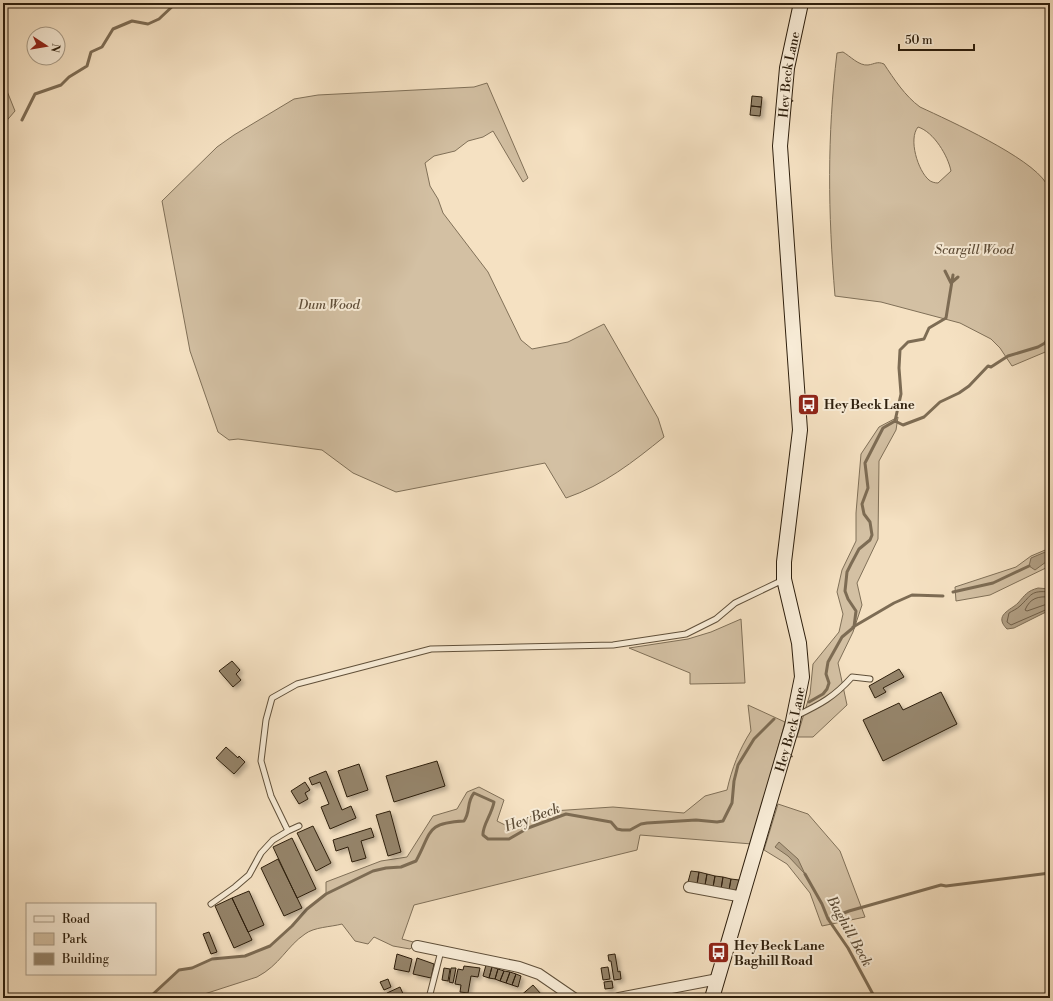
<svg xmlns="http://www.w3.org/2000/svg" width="1053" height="1001" viewBox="0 0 1053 1001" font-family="'Libre Bodoni',serif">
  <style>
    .green { fill: #d3c0a3; stroke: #807058; fill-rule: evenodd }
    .water { fill: #b19f84; stroke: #7d6c54 }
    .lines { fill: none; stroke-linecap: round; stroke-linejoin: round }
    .shore { stroke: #705f48; stroke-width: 1 }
    .stream { stroke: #7d6c54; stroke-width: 3 }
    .building { fill: #95846b; stroke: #2e1f0d; filter: url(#shadow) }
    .lane-casing { stroke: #60503a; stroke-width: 7 }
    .street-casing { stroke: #60503a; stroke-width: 12 }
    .secondary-casing { stroke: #2e1f0d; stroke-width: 16 }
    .lane { stroke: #f8ecd7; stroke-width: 5 }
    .street { stroke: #f8ecd7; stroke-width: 10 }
    .secondary { stroke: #f8ecd7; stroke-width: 14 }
    .labels { text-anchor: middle; stroke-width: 4; stroke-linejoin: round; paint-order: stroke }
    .street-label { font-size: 13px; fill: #2e1f0d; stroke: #f8ecd7 }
    .park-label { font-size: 13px; font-style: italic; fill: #604f3a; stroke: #f8ecd7 }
    .poi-label { font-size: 13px; font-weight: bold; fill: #2e1f0d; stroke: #f8ecd7; text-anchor: start }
    .water-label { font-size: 14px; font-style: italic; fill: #5c4c37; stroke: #f8ecd7 }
  </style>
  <defs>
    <filter id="shadow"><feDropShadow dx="3" dy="3" stdDeviation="2" flood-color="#0004"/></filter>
  </defs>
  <rect width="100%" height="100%" fill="#f5e1c2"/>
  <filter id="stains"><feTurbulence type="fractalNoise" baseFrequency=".005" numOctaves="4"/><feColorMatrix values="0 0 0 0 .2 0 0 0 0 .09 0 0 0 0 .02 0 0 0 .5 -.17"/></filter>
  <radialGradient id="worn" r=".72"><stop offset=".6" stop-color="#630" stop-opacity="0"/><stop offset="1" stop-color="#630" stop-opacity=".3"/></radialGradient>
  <path class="green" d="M843,52C850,56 859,66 868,65C875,64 877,61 884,64C894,79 905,96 920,107C950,121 1030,157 1046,183L1050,184V350L1012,366L1000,348L991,339L960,323L881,302L835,296C828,213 827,136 837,53ZM918,127C934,132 948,156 951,171L938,183C935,183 931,182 929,180C918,171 908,139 918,127Z
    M3,81L15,111L3,125Z
    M487,83L528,178L523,182L493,131L483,137L468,141L455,151L434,156L425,163L430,186L438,199L443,213L488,272L521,340L532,349L568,342L604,324L658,418L664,437C633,462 604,485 566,498L545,463L396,492L353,473L322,450L238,439L229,440L218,432L190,351L162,201L217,147L234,135L294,99L318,95L474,87Z
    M898,417L896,430L879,461L878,539L857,583L862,605L853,632L838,663L847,705L813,737H797L810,694L813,664L839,632L843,614L837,592L842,570L856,541V513L861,454L879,427Z
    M1050,548V566L990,595L956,601L955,587L1016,567L1031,556Z
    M741,619L745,683L690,684V673L629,648L688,639L711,632Z
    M748,705L785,722L752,844L640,835L637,850L414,905L402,939L417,943L410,949L393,946L374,937L368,944L355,941L342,924C331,927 314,927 305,934C287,946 280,965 257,977L192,998H145L152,995L179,970L192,968L212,959L245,956L270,946L292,926L307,909L326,894V882L381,861L407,857L433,816L457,809L467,792L479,787L504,800L497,821L513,829L537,812L613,807L684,813L705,796L727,790C732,768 739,750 751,731Z
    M778,804L808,814L840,851L865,917L822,926L810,893L787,864L764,850Z"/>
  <path class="water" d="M1050,550V559L1035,570L1029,566L1031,558Z
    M1038,588L1050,589V610L1014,628L1007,629C993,615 1011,610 1018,603C1025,595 1027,591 1038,588Z
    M779,842L798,859L805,874L788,856L775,847Z"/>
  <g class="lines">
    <path class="shore" d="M1050,592C1030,590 1032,595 1020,606C1017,609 1012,611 1009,613L1007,622L1011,625L1050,608
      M1050,597C1038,596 1030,598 1025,610L1027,611L1050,603"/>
    <path class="stream" d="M22,120L35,94L61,85L69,77L87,66L91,52L102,47L113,29L132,21L148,24L159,19L176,3
      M945,271L951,283L958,277
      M895,421L903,425L924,417L940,402L959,393L969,386L988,366L991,367L1008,356L1038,347L1045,343L1050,334
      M953,592L993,583L1029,566
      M853,627L894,603L912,595L943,596
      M809,702L823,694L827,689L829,683L826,674L828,662L842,637L854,627L856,611L848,599L845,591L847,572L851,564L859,549L870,540L872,535L870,522L864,514L862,504L868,488L865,463L883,428L895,421L901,394L899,368L900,350L908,342L924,339L929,328L946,318L953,275
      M805,874L822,904L828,919L848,948L875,998
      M828,919L849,911L941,885L946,886L1050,873
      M145,998L152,995L179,970L192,968L212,959L245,956L270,946L292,926L307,909L326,894L373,871L386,868L401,867L416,861C432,832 425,823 464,821C471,811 466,803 474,793L494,802C492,814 482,826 483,835L488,839H509L528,828L566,814L611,822L617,829L622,830H630L641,824L647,823L696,820L717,822L723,821L732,803L734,781L738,765L754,739L774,719"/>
  </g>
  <path class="building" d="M752,96L762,97L761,107L751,106Z
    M751,106L761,107L760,116L750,115Z
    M232,661L240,670L236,674L241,680L233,687L219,671Z
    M899,669L904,677L883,688L886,692L875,698L869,686Z
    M941,692L957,724L883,761L863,720L899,703L903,710Z
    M226,747L238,758L239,756L245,762L234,774L216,758Z
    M437,761L445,786L394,802L386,776Z
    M359,764L368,790L347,797L338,771Z
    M326,771L342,810L351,806L356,818L330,829L321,807L329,804L320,782L312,785L309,778Z
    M305,782L310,790L305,793L308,799L299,804L291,791Z
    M390,811L401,852L388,856L376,815Z
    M313,826L331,863L316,871L297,833Z
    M371,828L374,837L361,841L366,858L352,862L348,847L336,851L333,840Z
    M292,838L316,889L297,898L273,847Z
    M278,859L302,908L284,916L261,868Z
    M691,871L699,872L697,884L688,882Z
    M699,872L707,874L705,885L697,884Z
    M707,874L715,876L713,887L705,885Z
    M715,876L723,877L721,889L713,887Z
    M723,877L731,879L729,890L721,889Z
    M731,879L739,880L737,892L729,890Z
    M249,891L264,925L248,932L232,898Z
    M232,898L252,940L234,948L215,906Z
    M209,932L217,952L211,954L203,934Z
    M397,954L412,959L409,972L394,969Z
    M615,954L618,972L620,971L621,979L614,980L611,961H609L608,955Z
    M417,958L434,964L431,978L413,974Z
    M486,965L492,967L489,978L483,976Z
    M464,966L480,968L478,977L471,976L468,993L460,992L461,985L455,984L458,969L463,970Z
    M492,967L498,969L495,979L489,978Z
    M608,967L610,979L603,980L601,968Z
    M444,968L450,969L448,981L442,980Z
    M451,968H456L453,983L449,982Z
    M498,969L504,971L500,981L495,979Z
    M504,971L510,972L506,983L500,981Z
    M510,972L516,974L512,985L506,983Z
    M516,974L521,976L518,987L512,985Z
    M388,979L391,987L384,990L380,982Z
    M612,981L613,988L605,989L604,982Z
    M533,985L541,994L538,997L540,998H520L519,997Z
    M400,987L405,998H399L397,994L389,997L387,993Z"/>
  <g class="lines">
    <defs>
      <path id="lane" d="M796,716C821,704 834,697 852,677L870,679
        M299,826L288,831L271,796L261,761L266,720L272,698L297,684L431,649L613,645L686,634L716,619L735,603L783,580
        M211,904L235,887L249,875L261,853L273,840L288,831
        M429,998L441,951"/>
      <path id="street" d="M689,887L743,897
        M417,946L519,967L539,974L574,998
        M619,998L718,979"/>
      <g id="secondary">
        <path id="s1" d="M712,998L792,726L802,677L799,643L784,579V562L800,430L780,146L787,68L801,3"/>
      </g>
    </defs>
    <use href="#lane" class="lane-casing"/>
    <use href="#street" class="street-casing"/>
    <use href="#secondary" class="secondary-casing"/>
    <use href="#lane" class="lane"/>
    <use href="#street" class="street"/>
    <use href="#secondary" class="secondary"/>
  </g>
  <defs>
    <symbol id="bus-square" viewBox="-11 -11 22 22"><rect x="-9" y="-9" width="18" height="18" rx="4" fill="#8f2418" stroke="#f8ecd7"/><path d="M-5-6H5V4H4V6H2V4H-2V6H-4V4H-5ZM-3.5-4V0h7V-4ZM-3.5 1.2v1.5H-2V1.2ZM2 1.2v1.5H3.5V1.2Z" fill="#fff"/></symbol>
  </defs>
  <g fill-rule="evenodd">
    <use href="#bus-square" x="796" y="392" width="25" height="25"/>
    <use href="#bus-square" x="706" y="940" width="25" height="25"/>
  </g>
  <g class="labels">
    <g class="street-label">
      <text dy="5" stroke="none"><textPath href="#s1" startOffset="940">Hey Beck Lane</textPath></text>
      <text dy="5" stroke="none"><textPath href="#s1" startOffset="280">Hey Beck Lane</textPath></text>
    </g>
    <g class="park-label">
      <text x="974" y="254">Scargill Wood</text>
      <text x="329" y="309">Dum Wood</text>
    </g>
    <g class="poi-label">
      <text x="824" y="409">Hey Beck Lane</text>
      <text x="734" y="950">Hey Beck Lane<tspan x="734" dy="15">Baghill Road</tspan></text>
    </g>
    <g class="water-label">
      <text transform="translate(532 817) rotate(-20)" y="5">Hey Beck</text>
      <text transform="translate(850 931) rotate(61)" y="5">Baghill Beck</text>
    </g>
  </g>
  <rect width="1053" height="1001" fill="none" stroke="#f5e1c2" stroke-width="16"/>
  <rect x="4" y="4" width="1045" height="993" fill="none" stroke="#2e1f0d" stroke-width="2"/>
  <rect x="8" y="8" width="1037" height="985" fill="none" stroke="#2e1f0d"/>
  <rect x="26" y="903" width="130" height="72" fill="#f8ecd7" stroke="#a79a86"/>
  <rect x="34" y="916" width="20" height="6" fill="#f8ecd7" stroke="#a79a86"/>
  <text x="62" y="923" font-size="12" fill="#2e1f0d">Road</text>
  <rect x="34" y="933" width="20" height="12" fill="#d3c0a3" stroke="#a79a86"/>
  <text x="62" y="943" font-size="12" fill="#2e1f0d">Park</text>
  <rect x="34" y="953" width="20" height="12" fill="#95846b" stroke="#a79a86"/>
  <text x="62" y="963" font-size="12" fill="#2e1f0d">Building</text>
  <g transform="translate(46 46) rotate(102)"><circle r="19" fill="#f8ecd7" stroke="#a79a86"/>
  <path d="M0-3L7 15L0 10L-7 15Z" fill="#8f2418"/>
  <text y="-6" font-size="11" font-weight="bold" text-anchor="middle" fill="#2e1f0d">N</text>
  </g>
  <path d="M899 44v6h75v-6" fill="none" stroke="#2e1f0d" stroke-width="2"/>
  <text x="905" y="44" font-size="12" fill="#2e1f0d" stroke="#f8ecd7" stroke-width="3" paint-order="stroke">50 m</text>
  <rect width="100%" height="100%" filter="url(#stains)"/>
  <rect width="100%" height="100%" fill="url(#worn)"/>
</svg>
